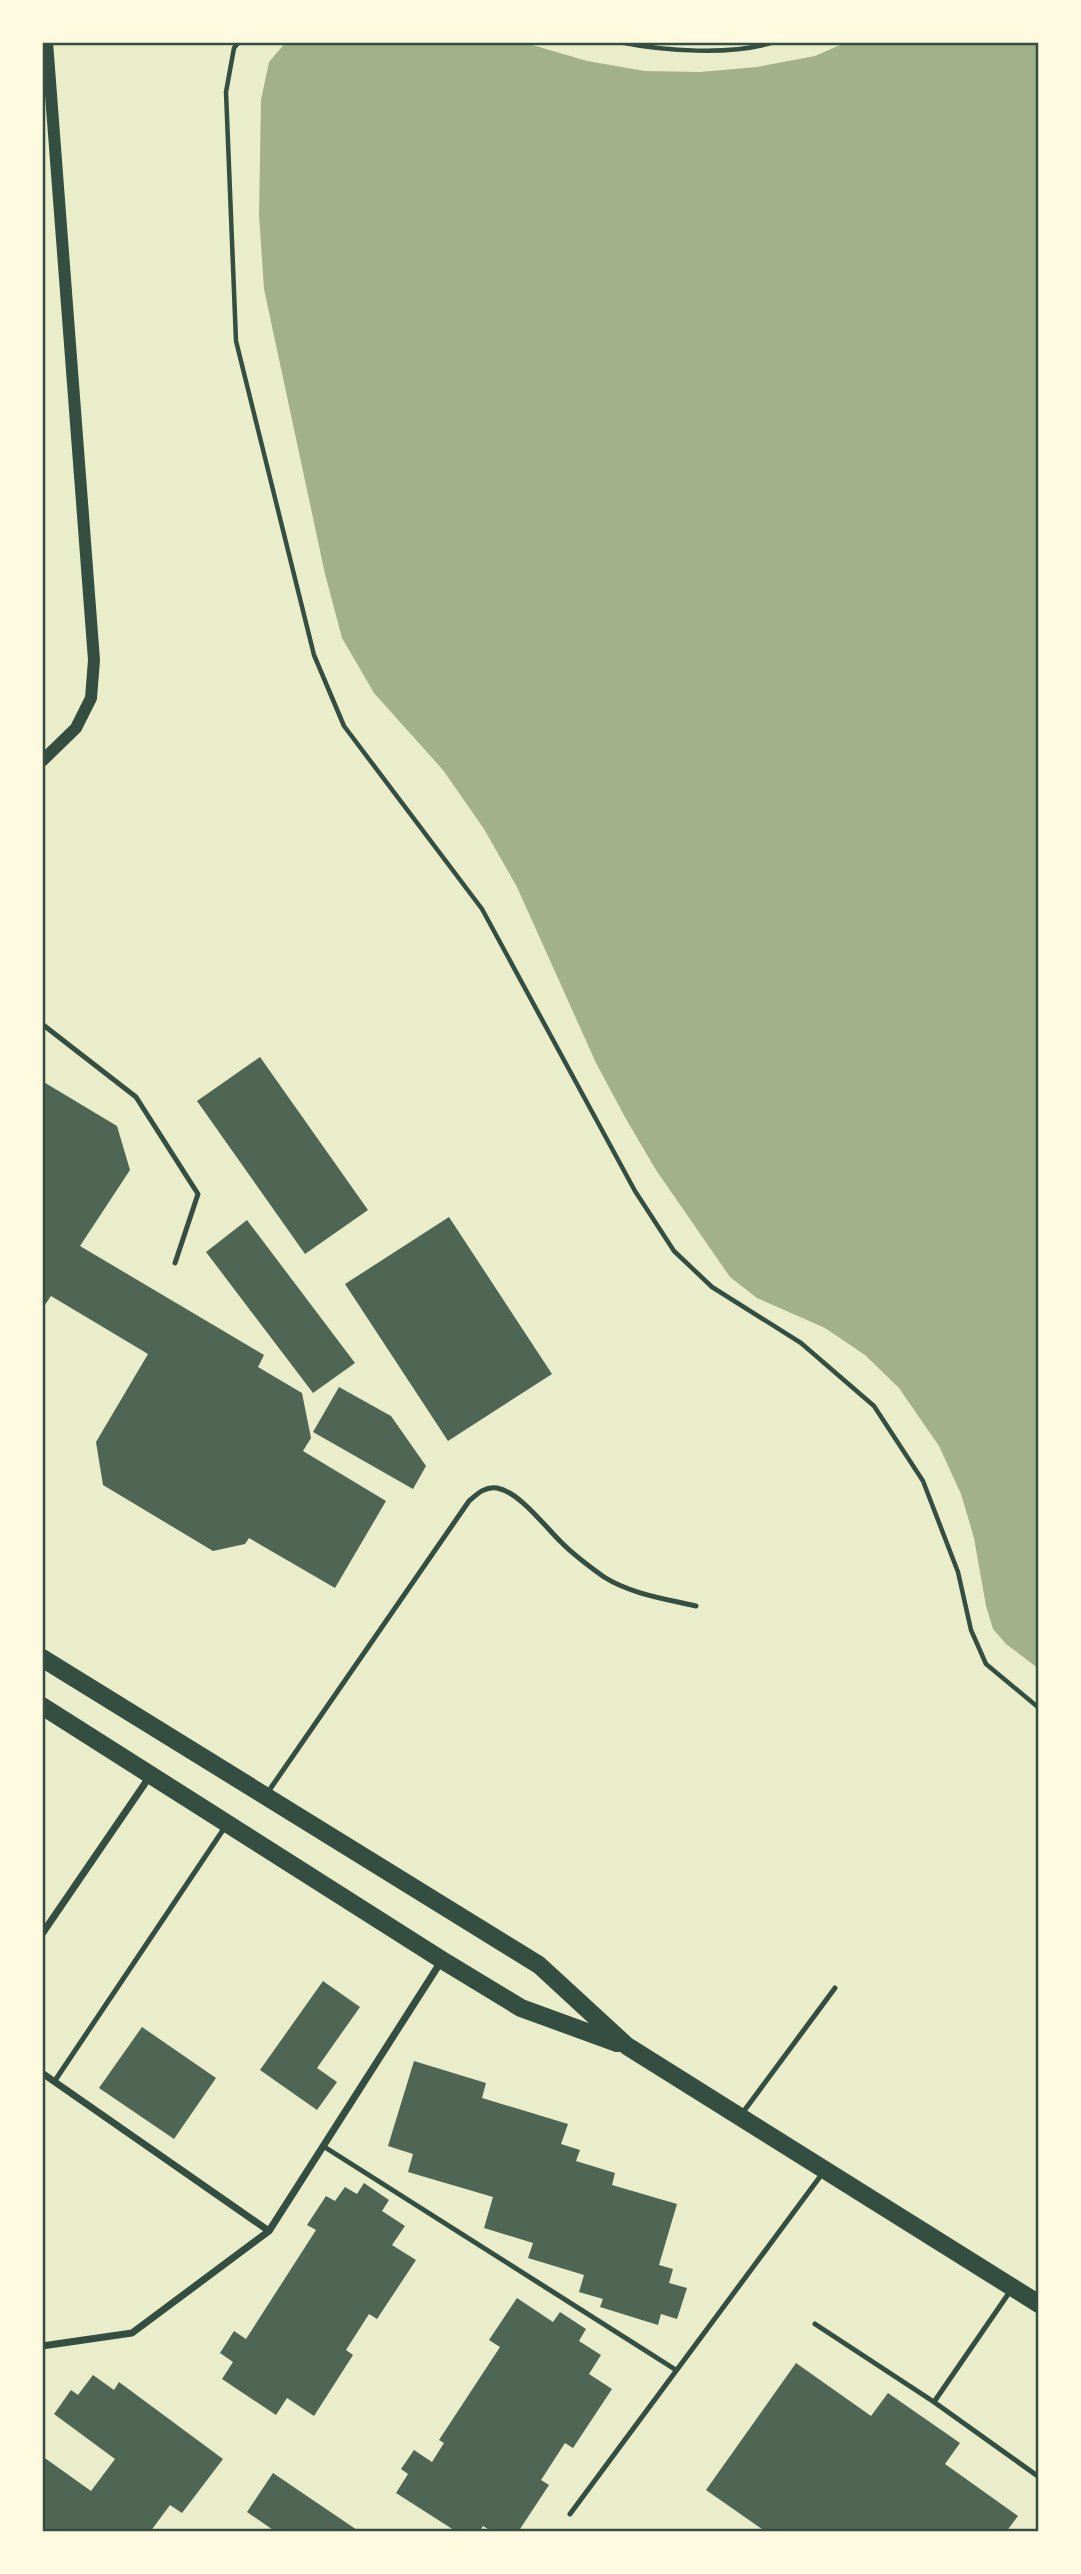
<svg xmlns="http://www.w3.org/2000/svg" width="1081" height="2574" viewBox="0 0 1081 2574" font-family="Helvetica,sans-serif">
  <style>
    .water { fill: #a3b18a }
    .building { fill: #4f6655 }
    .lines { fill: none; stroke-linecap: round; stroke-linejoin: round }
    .path { stroke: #344e41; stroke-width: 4.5 }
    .service { stroke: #344e41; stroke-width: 5 }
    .minor { stroke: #344e41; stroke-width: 7 }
    .tertiary { stroke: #344e41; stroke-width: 12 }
    .primary { stroke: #344e41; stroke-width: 18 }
    .neatline { fill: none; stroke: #344e41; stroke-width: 2.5 }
  </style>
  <rect width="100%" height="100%" fill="#e9edc9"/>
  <path class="water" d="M286,42H522L587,61L645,71L700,72L757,67L815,56L847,42H1039V1669L1006,1644L993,1629L986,1606L974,1538L961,1494L939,1446L899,1388L865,1355L825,1328L757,1298L730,1277L656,1170L626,1119L596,1063L517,887L484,829L443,770L374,693L342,638L325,574L264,289L259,215L261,100L269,62Z"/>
  <path class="building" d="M260,1057L368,1210L305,1254L197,1101Z
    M42,1081L117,1126L130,1170L80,1246L264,1355L258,1367L302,1393L311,1438L303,1451L386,1501L335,1588L249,1538L245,1544L213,1551L103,1485L96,1442L148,1354L51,1296L42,1309Z
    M449,1217L552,1374L448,1441L345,1284Z
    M247,1220L355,1363L313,1393L206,1252Z
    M339,1387L391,1416L426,1466L413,1489L313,1432Z
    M323,1981L360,2007L317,2068L337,2082L317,2110L260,2070Z
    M142,2027L216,2078L174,2139L99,2088Z
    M414,2061L486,2083L482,2098L568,2124L561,2144L580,2150L576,2161L615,2173L612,2185L677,2204L659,2265L673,2269L669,2283L687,2288L677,2319L661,2314L658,2325L600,2307L603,2299L579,2292L584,2275L528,2258L533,2243L484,2228L493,2197L408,2172L413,2154L388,2146Z
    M364,2183L389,2200L382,2211L405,2226L392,2245L416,2260L377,2319L369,2314L346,2350L353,2355L314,2416L287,2398L276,2415L222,2379L233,2362L220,2353L234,2331L246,2339L316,2230L307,2225L326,2196L335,2201L345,2187L357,2194Z
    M517,2298L553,2322L560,2312L586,2329L579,2341L601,2355L589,2374L612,2389L573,2448L565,2443L541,2480L549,2485L518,2532H493L483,2526L479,2532H457L396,2493L408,2474L401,2469L414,2450L432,2462L444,2443L439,2440L500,2347L489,2340Z
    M796,2363L871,2416L888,2393L960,2443L945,2464L1018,2516L1006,2532H766L706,2490Z
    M93,2375L114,2390L119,2382L223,2459L182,2513L170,2505L150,2532H42V2456L91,2491L115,2459L54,2414L71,2390L78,2395Z
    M273,2473L360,2532H276L247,2512Z"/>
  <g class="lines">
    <path class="path" d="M239,42L234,48L226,92L236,341L314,655L344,726L482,909L635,1191L674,1251L712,1287L801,1343L874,1406L923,1481L958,1572L971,1630L986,1664L1039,1708
      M619,42C664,51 731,56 774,42"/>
    <path class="service" d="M42,1024L136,1097L198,1194L175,1263
      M268,1792L469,1501C477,1494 485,1486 497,1488C521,1493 545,1527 562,1543C574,1555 590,1567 604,1577C631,1594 666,1599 696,1606
      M54,2082L225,1827
      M741,2115L835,1988
      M323,2146L676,2370
      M1011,2290L934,2402L1039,2477
      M815,2324L934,2402
      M570,2514L822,2174"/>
    <path class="minor" d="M42,1934L150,1776
      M42,2073L269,2231
      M42,2346L132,2333L269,2231L442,1960"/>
    <path class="tertiary" d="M42,761L76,728L91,698L94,660L47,42"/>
    <path class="primary" d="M42,1658L539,1965L627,2046L1039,2304
      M42,1706L442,1960L521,2008L617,2043"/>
  </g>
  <rect width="1081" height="2574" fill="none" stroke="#fefae0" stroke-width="88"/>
  <rect x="44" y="44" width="993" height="2486" class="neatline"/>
</svg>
